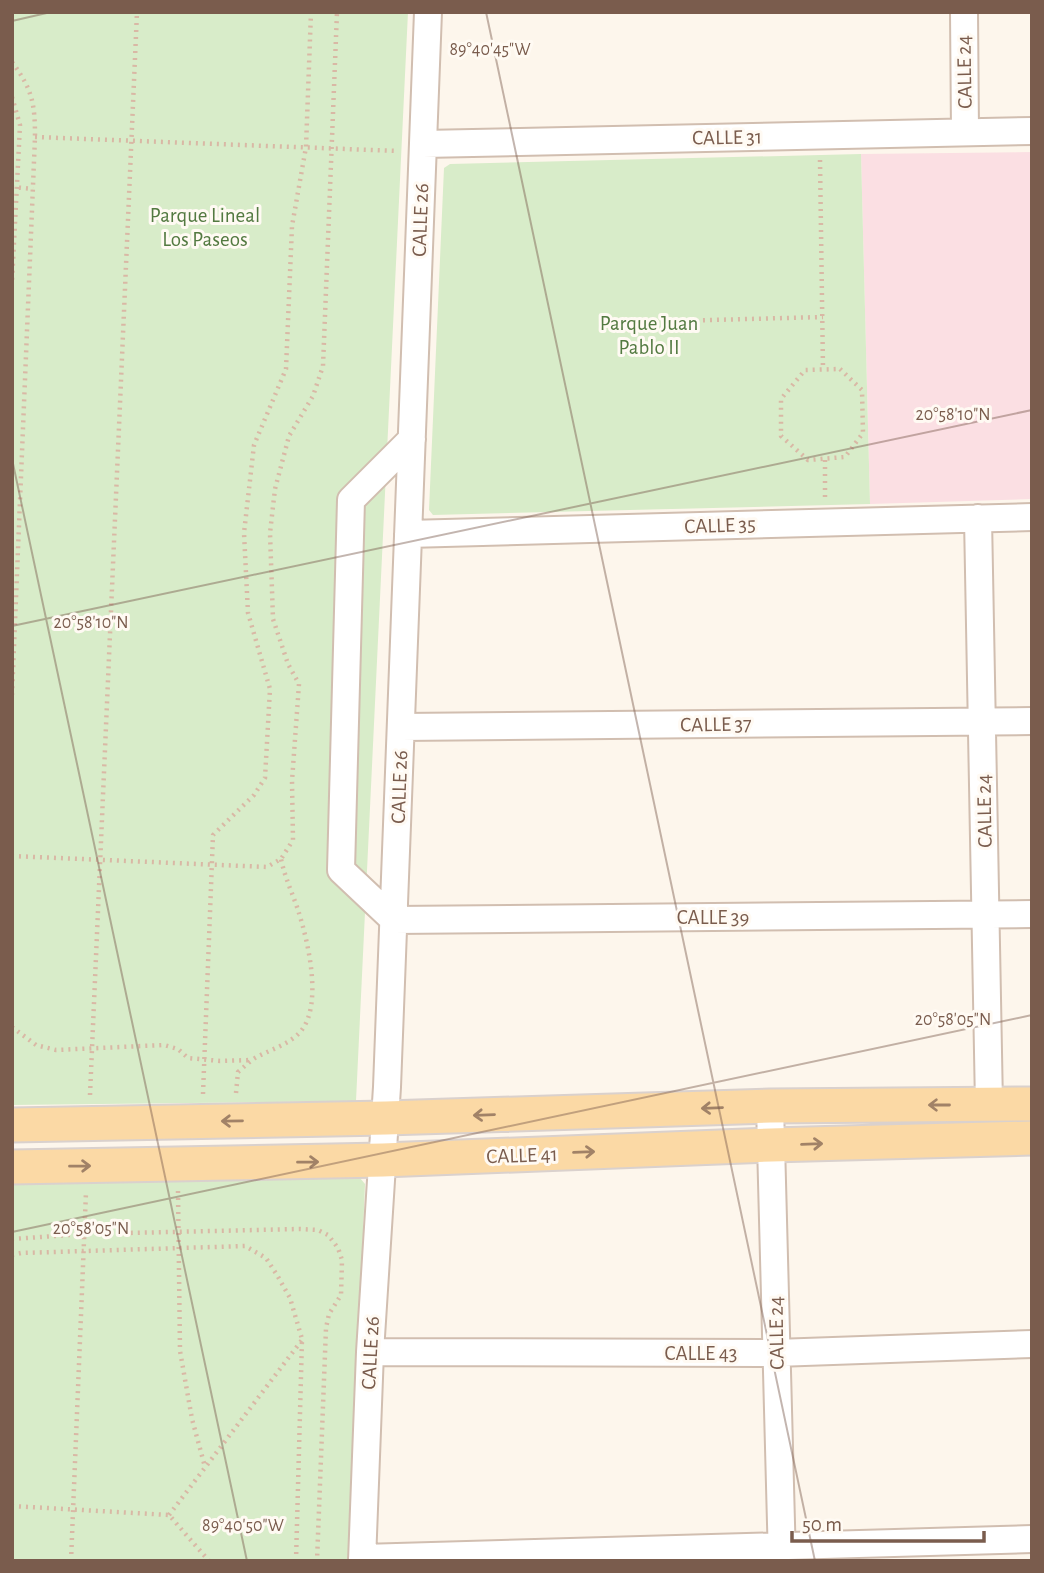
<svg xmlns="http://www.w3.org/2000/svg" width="1044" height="1573" viewBox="0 0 1044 1573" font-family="'Alegreya Sans',sans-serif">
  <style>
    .medical { fill: #fbdfe3 }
    .green { fill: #d8ecc9 }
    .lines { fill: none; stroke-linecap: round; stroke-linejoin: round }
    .minor-casing { stroke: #d1beb0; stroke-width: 30 }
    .major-casing { stroke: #dad1cd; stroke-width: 37 }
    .path { stroke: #d9b8a5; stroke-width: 4.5; stroke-dasharray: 2 5; stroke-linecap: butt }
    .minor { stroke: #fff; stroke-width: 26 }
    .major { stroke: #fbd9a5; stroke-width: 33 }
    .oneway { stroke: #a18267 }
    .ticks { fill: none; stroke: #7a5c4d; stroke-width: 2; stroke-opacity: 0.45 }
    .labels { text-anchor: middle; stroke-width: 6; stroke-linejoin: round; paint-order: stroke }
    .street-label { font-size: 21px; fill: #7a5c4d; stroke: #fffaf3 }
    .park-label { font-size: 21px; fill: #537a41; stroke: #fffaf3 }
    .ticks-label { font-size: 18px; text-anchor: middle; fill: #7a5c4d; stroke: #fffaf3; stroke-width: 6; stroke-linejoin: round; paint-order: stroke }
  </style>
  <rect width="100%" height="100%" fill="#fdf6ec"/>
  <path class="medical" d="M1032,152V499L870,504L861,154Z"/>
  <path class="green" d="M12,12H408L356,1101L12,1105Z
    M861,154L870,504L433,515L429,510L444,168L450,164Z
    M355,1172L365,1184L350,1561H12V1183Z"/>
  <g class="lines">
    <defs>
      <path id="minor" d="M964,12L965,132
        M423,144L1032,131
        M412,439L351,500L341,870L394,920L1032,914
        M978,518L989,1105
        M408,534L1032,517
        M401,727L1032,721
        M770,1106L782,1561
        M370,1352L776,1353L1032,1344
        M362,1558L1032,1539
        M362,1561L370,1352L387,1087L428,12"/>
      <path id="major" d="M12,1125L386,1118L770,1106L1032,1104
        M12,1167L383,1160L771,1145L1032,1138"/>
    </defs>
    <use href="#minor" class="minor-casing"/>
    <use href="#major" class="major-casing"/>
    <path class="path" d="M12,62C32,89 35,103 35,137L12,695
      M12,97L20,125L12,282
      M35,137L398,151
      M820,160L823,369
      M12,187L33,189
      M675,321L823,317
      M840,369L862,390L863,433L845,457L808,460L781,436V399L805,370Z
      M825,460V500
      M12,856L267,867L281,859L293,840L292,781L299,684L288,664L273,619L270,533L275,489L289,436L313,396L323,366L337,12
      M12,1027L36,1045L56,1050L164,1045L178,1049L188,1058L220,1061L252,1060
      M236,1093L238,1072C244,1067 249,1062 255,1058C271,1049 289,1045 301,1031C323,1004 308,941 298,910C292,892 285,878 281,859
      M203,1094L213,835L254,795L265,778L270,689L248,613L244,533L254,445L286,369L292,226L306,147L311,12
      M90,1095L137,12
      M178,1191L180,1351L192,1419L205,1467
      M12,1239L84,1234L299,1229L318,1230L328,1235L338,1248L342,1260L341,1295L329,1314L326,1328L317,1561
      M12,1255L21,1253L245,1246L266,1258L277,1275L290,1298L302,1339L296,1561
      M12,1506L169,1515L209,1561
      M169,1515L302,1340
      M71,1561L86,1192"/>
    <use href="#minor" class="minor"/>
    <use href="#major" class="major"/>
  </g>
  <defs><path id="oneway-shaft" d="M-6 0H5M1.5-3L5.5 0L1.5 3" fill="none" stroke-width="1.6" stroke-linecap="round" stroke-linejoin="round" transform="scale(1.75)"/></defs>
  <g class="oneway">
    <use href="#oneway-shaft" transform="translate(939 1105) rotate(180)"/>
    <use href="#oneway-shaft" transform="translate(712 1108) rotate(178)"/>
    <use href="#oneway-shaft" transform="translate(484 1115) rotate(178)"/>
    <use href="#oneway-shaft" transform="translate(232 1121) rotate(179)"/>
    <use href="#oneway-shaft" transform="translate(812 1144) rotate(-2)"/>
    <use href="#oneway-shaft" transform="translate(584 1152) rotate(-2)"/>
    <use href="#oneway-shaft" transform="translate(308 1162) rotate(-1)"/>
    <use href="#oneway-shaft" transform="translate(80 1166) rotate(-1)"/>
  </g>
  <path class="ticks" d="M486,12L815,1561M12,21L51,12M12,459L247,1561M12,626L1032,410M12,1232L1032,1015"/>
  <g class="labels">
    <g class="street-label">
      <text transform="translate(964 72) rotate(-91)" y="7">CALLE 24</text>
      <text transform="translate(727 137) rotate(-1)" y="7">CALLE 31</text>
      <text transform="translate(420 220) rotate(-88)" y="7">CALLE 26</text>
      <text transform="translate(720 525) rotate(-2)" y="7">CALLE 35</text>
      <text transform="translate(716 724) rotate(-1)" y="7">CALLE 37</text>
      <text transform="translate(399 787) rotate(-88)" y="7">CALLE 26</text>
      <text transform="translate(984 811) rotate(-91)" y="7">CALLE 24</text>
      <text x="713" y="924">CALLE 39</text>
      <text transform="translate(522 1155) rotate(-2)" y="7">CALLE 41</text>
      <text transform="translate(776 1333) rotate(-91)" y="7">CALLE 24</text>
      <text transform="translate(370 1353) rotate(-87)" y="7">CALLE 26</text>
      <text x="701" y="1360">CALLE 43</text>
    </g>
    <g class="park-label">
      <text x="205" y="222">Parque Lineal<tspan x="205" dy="24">Los Paseos</tspan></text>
      <text x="649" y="330">Parque Juan<tspan x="649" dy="24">Pablo II</tspan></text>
    </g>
  </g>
  <g class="ticks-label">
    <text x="490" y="55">89°40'45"W</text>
    <text x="953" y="420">20°58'10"N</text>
    <text x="91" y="628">20°58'10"N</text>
    <text x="953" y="1025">20°58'05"N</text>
    <text x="91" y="1234">20°58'05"N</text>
    <text x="243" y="1531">89°40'50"W</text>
  </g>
  <rect width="1044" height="1573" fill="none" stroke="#7a5c4d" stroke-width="28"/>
  <path d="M792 1531v10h192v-10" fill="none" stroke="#7a5c4d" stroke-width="3.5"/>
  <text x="802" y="1531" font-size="21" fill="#7a5c4d" stroke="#fffaf3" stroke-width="5" paint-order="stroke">50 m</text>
</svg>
